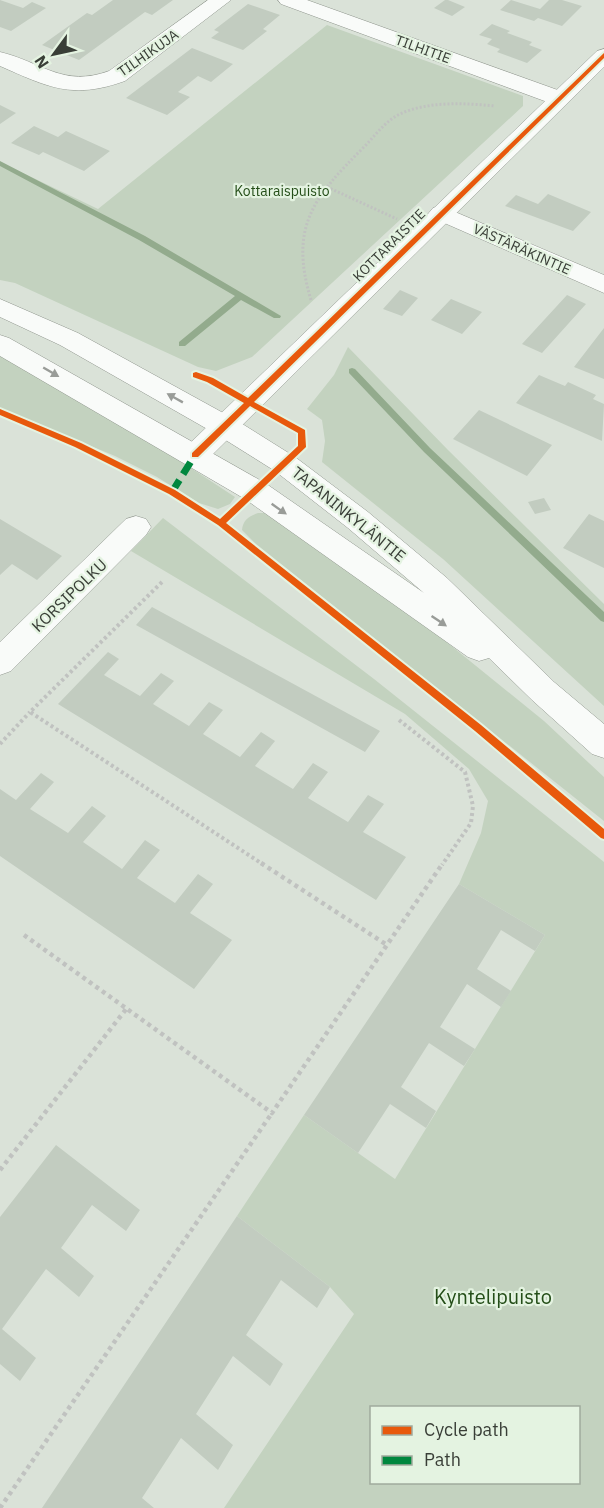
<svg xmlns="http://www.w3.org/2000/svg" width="604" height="1508" viewBox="0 0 604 1508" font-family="'IBM Plex Sans',sans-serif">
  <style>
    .green { fill: #c3d2bf; fill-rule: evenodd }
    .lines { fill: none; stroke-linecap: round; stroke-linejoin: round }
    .stream { fill: #93ab8d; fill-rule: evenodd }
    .building { fill: #c2ccc0 }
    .street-casing { stroke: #90968e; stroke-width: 1 }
    .secondary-casing { stroke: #90968e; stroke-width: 1 }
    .primary-casing { stroke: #90968e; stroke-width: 1 }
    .path-far2 { stroke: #c0c2c0; stroke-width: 3; stroke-dasharray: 2 2; stroke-linecap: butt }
    .path-far1 { stroke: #c0c2c0; stroke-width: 4; stroke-dasharray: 3 3; stroke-linecap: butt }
    .path { stroke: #c0c2c0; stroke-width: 4.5; stroke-dasharray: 4 4; stroke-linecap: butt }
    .street { fill: #f9fbf9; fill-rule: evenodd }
    .secondary { fill: #f9fbf9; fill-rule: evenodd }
    .primary { fill: #f9fbf9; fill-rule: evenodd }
    .quiet { stroke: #00873e; stroke-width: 7; stroke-dasharray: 14 7; stroke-linecap: butt }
    .cycleway-casing { stroke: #e4f3e1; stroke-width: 4 }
    .cycleway { fill: #e8590c; fill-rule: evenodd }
    .oneway { fill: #999c98 }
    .labels { text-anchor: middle; stroke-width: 4.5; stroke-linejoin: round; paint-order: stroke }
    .far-street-label { font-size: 14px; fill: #393e37; stroke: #e4f3e1 }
    .far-park-label { font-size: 14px; fill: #244e18; stroke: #e4f3e1 }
    .street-label { font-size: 16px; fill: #393e37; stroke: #e4f3e1 }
    .near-park-label { font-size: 20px; fill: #244e18; stroke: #e4f3e1 }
  </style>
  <rect width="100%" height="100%" fill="#dae2d8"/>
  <path class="green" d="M327,25L523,96V106L252,357L216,371L198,367L15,283L0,280V162L98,209Z
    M348,347L448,450L604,604V706L443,559L322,462L325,441L322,420L307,409L334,375Z
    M0,353L121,422L235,497L230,504L218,509L199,503L157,477L115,456L0,408Z
    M258,513H266L412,614L544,721L604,777V821L256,544L242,530C243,520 249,516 258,513Z
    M163,518L374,679L604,862V1508H224L354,1314L330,1287L237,1216L304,1115L395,1179L545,935L459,884L481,833L488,801L469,769L405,714L131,551ZM372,1408H578V1482H372Z"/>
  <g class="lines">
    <path class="stream" d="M0,161L145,236L281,316L280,318H274L241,300L185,346H179V342L235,296L139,240L0,166Z
      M352,368L355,369L430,448L604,612V622L601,621L424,452L349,373V369Z"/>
  </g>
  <path class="building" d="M0,0L23,8L32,2L46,8L11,31L0,27Z
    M113,0H173L152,15L145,12L79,60L42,45L87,13L92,15Z
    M445,0H448L465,7L452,16L434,8Z
    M511,0L540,9L549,0H562L582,6L562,26L538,18L534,21L500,10Z
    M248,4L280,15L263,29L267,31L243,50L211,38L219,32L214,30Z
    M492,24L510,31L507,33L532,42L529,45L542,50L527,63L497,52L500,49L487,44L492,39L479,35Z
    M192,48L233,64L211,82L198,76L178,92L190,97L167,115L126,98Z
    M0,105L16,113L0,124Z
    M34,126L58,137L66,131L110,151L84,171L43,152L39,155L11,143Z
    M548,194L591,212L573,231L505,206L516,195L538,204Z
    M400,290L418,298L402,316L383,309Z
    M567,295L586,304L542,353L522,344Z
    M451,299L482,312L462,334L431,320Z
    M604,328V379L574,367Z
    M539,375L565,386L568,382L596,395L593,399L604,404L602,441L516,403Z
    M479,410L552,445L527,476L453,439Z
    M544,498L551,510L535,514L528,502Z
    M589,514L604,521V568L563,548Z
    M0,519L62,556L37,580L12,564L0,575Z
    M152,607L380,731L365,752L136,625Z
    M108,652L119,659L104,675L140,696L161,673L174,681L153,704L189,726L209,702L223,710L203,734L240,757L261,732L275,741L255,766L293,789L313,763L328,772L308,798L348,822L368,795L384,804L363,832L406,857L376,900L58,704Z
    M41,773L54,782L30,809L68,833L92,806L106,816L83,842L122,869L145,840L160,850L137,878L175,903L198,874L213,884L190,913L232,940L194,989L0,856V789L16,800Z
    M459,884L545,935L535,951L501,930L477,969L511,991L501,1007L467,984L440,1027L475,1049L464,1066L429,1043L401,1087L436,1111L426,1128L390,1104L358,1153L304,1115Z
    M56,1145L140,1210L126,1231L92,1205L61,1248L94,1276L79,1297L46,1269L2,1329L36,1358L20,1381L0,1364V1217Z
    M237,1216L330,1287L317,1308L281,1280L246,1335L283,1364L270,1386L233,1356L196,1414L233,1445L218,1470L181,1438L142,1498L154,1508H42Z"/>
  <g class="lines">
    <defs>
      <path id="street" d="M208,0H231L125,81C72,100 48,87 0,66V52C42,62 63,88 109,71Z
        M278,0H307L566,93L569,98L566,103L558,105L550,103L281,4Z
        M441,206L604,275V293L433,218L429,213L433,208Z
        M136,516L146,519L151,527L146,535L11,671L0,675V642L126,519Z"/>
      <path id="secondary" d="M604,49V67L205,462L195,465L185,462L181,455L185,448L597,51Z"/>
      <path id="primary" d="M0,299L78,333L236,420L295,457L368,512L447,578L554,682L604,724V758L592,754L532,700L489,658L479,661L468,657L245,499L0,356V335L9,338L265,483L424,593L348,528L275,471L216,434L60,345L0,317Z"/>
    </defs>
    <use href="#street" class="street-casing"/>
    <use href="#secondary" class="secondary-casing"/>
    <use href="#primary" class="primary-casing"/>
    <path class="path-far2" d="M327,187L397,219
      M311,300C289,227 313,198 363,148C375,136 385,121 400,114C428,101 465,103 495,106"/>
    <path class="path-far1" d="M162,582L30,712L264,865
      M399,720L465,772L473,806L471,823L442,865
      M0,744L30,712"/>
    <path class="path" d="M261,863L387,945
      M24,935L272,1113L443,863
      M0,1170L127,1008
      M0,1508L272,1113"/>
    <use href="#street" class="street"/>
    <use href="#secondary" class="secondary"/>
    <use href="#primary" class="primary"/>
    <path class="quiet" d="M172,492L195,455"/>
    <defs>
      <path id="cycleway" d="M604,53V58L254,402L305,430L306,447L226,523L481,725L604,829V839L601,838L475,731L218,525L169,494L75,447L0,415V409L81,443L175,490L220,519L298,446V433L250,406L198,457H192V453L244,403L207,382L193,377V373L196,372L213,378L248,398Z"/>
    </defs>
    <use href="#cycleway" class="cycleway-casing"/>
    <use href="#cycleway" class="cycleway"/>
  </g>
  <defs><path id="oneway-solid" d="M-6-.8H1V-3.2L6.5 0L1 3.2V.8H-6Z" transform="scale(1.5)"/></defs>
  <g class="oneway">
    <use href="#oneway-solid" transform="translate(51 372) rotate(30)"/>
    <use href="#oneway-solid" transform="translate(175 398) rotate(-151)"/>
    <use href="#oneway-solid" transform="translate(279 509) rotate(35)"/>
    <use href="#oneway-solid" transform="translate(439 621) rotate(34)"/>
  </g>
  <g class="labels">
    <g class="far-street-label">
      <text transform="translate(423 49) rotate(20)" y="5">TILHITIE</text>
      <text transform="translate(148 53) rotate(-35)" y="5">TILHIKUJA</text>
      <text transform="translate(389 245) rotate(-45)" y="5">KOTTARAISTIE</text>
      <text transform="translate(522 249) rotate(24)" y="5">VÄSTÄRÄKINTIE</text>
    </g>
    <g class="far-park-label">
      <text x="282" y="196">Kottaraispuisto</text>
    </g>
    <g class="street-label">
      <text transform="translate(349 514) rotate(39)" y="6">TAPANINKYLÄNTIE</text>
      <text transform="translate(69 595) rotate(-44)" y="6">KORSIPOLKU</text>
    </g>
    <g class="near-park-label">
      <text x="493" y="1304">Kyntelipuisto</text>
    </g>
  </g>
  <rect x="370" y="1406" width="210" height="78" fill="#e4f3e1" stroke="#a0ab9d" stroke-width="1.5"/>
  <rect x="382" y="1426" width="30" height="9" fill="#e8590c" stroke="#a0ab9d" stroke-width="1.5"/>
  <text x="424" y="1436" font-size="18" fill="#393e37">Cycle path</text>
  <rect x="382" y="1456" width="30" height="9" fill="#00873e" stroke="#a0ab9d" stroke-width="1.5"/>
  <text x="424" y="1466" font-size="18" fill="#393e37">Path</text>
  <g transform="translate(54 54) rotate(237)" stroke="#e4f3e1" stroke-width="4.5" paint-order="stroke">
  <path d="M0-4.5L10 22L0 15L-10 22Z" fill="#393e37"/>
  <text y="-9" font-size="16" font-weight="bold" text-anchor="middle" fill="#393e37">N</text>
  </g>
</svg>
